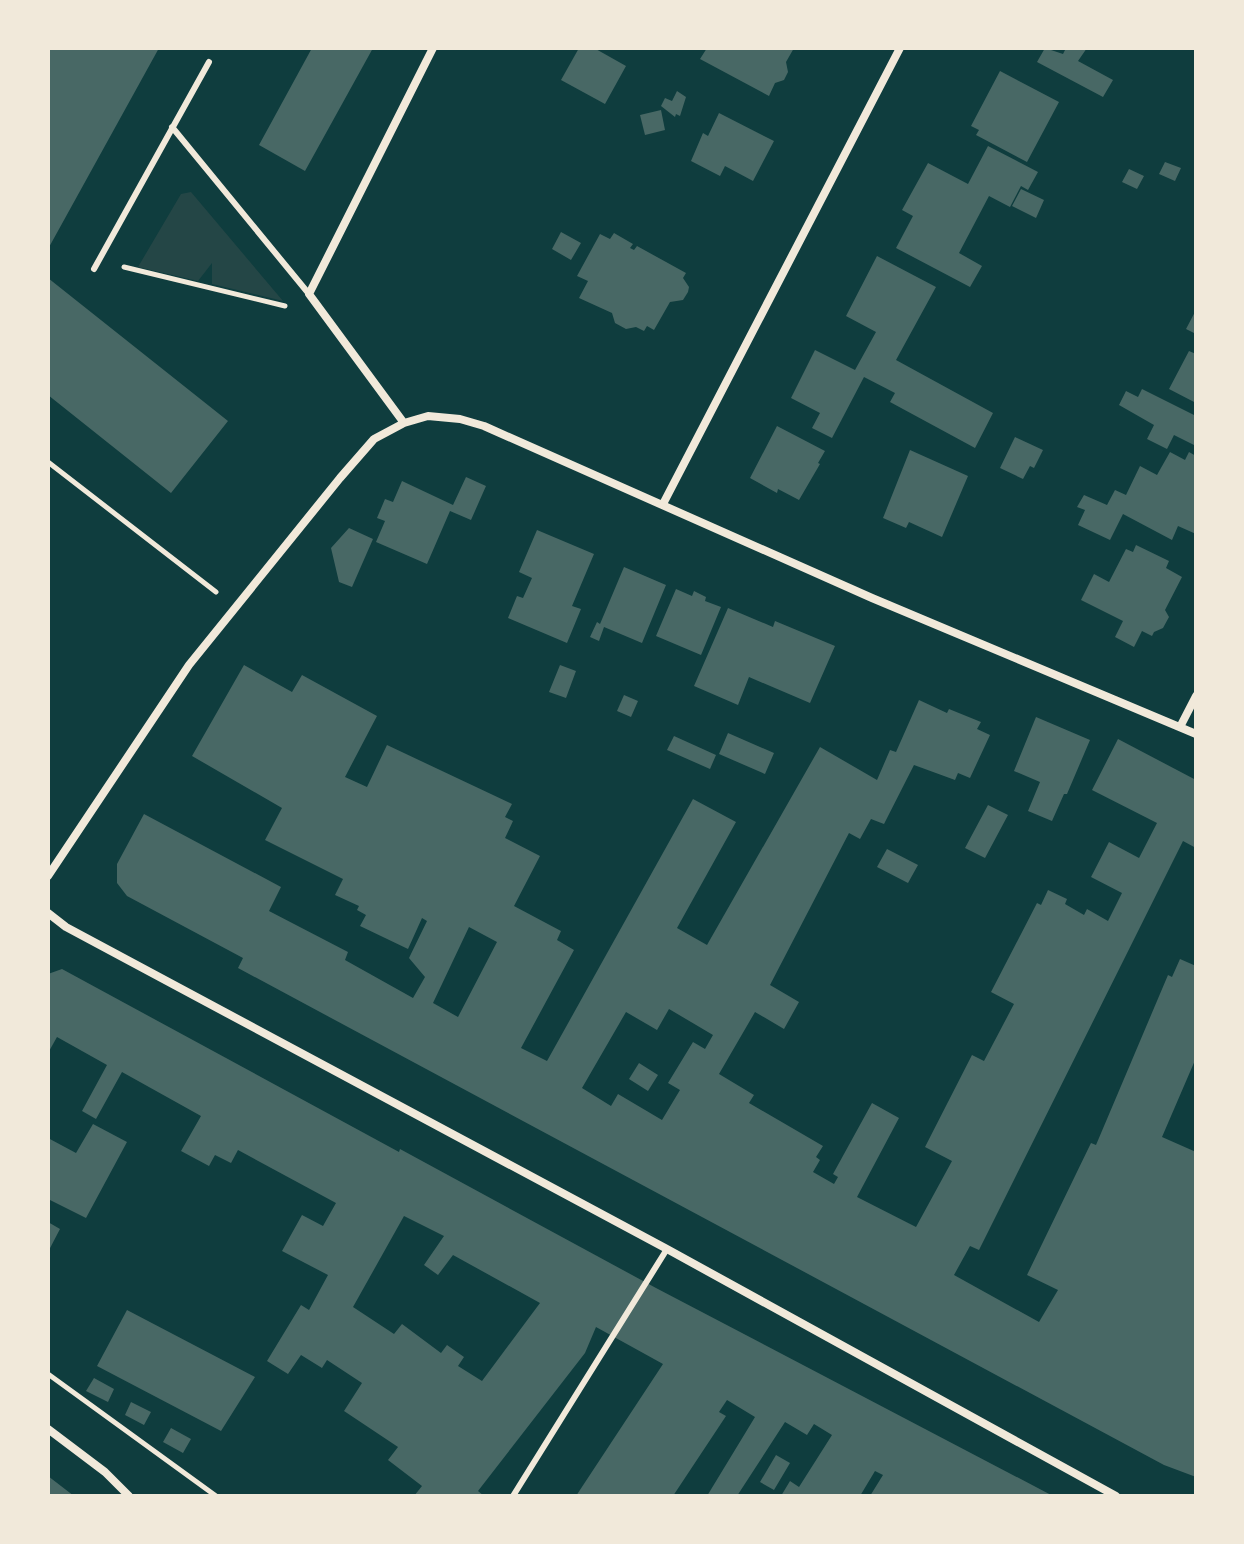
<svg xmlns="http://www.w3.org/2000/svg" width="1244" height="1544" viewBox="0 0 1244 1544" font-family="'Archivo Narrow',sans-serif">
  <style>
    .green { fill: #244646 }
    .building { fill: #486865; fill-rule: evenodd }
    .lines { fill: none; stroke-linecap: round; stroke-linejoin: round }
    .path { stroke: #f1e9da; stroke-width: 5 }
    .service { stroke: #f1e9da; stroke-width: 6 }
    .minor { stroke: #f1e9da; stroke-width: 8 }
  </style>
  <rect width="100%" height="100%" fill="#0f3d3e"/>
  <path class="green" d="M191,192L283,301L212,284V263L198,281L138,267L181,194Z"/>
  <path class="building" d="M48,48H159L48,249Z
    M312,48H373L305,171L259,145Z
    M579,48H594L626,66L605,104L561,80Z
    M707,48H794L786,62L788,72L784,80L775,83L769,96L700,59Z
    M1045,48L1063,54L1066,48H1087L1078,61L1113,80L1103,97L1037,62Z
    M1000,71L1059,102L1027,162L976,135L979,130L971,126Z
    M677,91L686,97L680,116L676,114L675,117L661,106L665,98L672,101Z
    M661,110L665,130L645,135L640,115Z
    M719,113L774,141L753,181L725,166L720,176L691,161L703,133L708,136Z
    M988,146L1038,172L1028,190L1021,186L1010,207L989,196L959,253L982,266L970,287L896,248L913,216L902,210L928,163L968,184Z
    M1165,162L1181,168L1175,181L1159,174Z
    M1129,169L1144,176L1137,189L1122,182Z
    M1021,189L1044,200L1036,218L1012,206Z
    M561,232L581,243L571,260L552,249Z
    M614,233L633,244L630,248L634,250L637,246L686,273L683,278L689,287L688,292L683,300L670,302L654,330L647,326L644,331L636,327L626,329L615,323L612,313L579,298L588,281L577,276L600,234L610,239Z
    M877,256L936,287L896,360L993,413L975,448L890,402L895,393L864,377L832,438L812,428L820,413L791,398L815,350L855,370L876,332L846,316Z
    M48,278L228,421L171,493L48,395Z
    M1196,310V334L1186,329Z
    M1189,351L1196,354V403L1169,389Z
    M1142,389L1196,416V446L1174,435L1167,449L1147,439L1154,425L1119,405L1126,391L1138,397Z
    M777,426L825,451L818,463L820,464L799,500L778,489L777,493L750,478Z
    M1015,437L1043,450L1034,468L1030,466L1023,479L1000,468Z
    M910,450L968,476L942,537L909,522L906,528L883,518Z
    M1170,452L1185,460L1189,452L1196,456V534L1178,526L1172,540L1123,514L1110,540L1078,525L1085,510L1077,507L1084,495L1107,505L1115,490L1126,495L1140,466L1157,475Z
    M466,477L486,486L471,520L450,511L427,564L376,542L385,521L377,518L385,499L393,502L402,481L453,505Z
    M349,528L373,539L352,587L339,582L331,548Z
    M537,530L594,554L572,606L581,609L567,643L508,618L517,596L523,598L532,578L519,572Z
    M1136,545L1169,561L1166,568L1182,577L1165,610L1169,617L1163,628L1154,632L1152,636L1142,631L1134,647L1115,637L1123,621L1081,600L1094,574L1109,582L1126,549L1133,552Z
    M624,567L666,585L642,643L604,627L599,641L590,637L597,622L600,624Z
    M676,589L692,596L694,591L706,597L705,601L721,607L701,655L656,636Z
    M728,608L773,627L775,621L835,646L810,703L749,677L738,705L694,686Z
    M244,665L292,692L302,675L377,716L345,777L367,787L387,745L512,804L505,817L513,821L505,838L540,856L514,906L561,931L557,940L574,950L521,1048L547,1061L693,799L736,822L677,928L707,945L820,747L877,780L890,750L896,752L919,700L947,713L949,709L981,722L977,729L990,735L970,778L958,773L955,780L914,765L884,824L871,819L860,839L849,833L770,985L799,1002L784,1029L755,1012L719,1074L754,1095L749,1103L823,1146L816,1157L820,1160L813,1172L834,1184L838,1177L833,1174L872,1103L899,1118L857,1197L916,1227L952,1161L925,1147L972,1055L984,1061L1014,1004L991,992L1037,903L1041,905L1048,890L1067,899L1065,904L1084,915L1087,909L1108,921L1122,893L1091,877L1109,842L1139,858L1157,823L1092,790L1118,739L1196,780V848L1183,841L979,1250L970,1246L954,1275L1039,1322L1058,1290L1027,1275L1091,1143L1096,1145L1168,975L1172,977L1180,959L1196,966V1058L1162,1137L1196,1152V1477L1164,1465L238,968L243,958L127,896L117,883V864L144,814L281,887L269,911L348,952L345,960L413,998L425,977L409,958L427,921L422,918L408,949L360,926L366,915L357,910L359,906L335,895L343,879L265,840L282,808L192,756ZM469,927L497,942L458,1017L433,1003ZM669,1009L713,1035L705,1049L693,1042L668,1083L680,1090L662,1120L618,1094L611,1106L582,1088L626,1012L657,1030Z
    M560,665L576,671L566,698L549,692Z
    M624,695L638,701L631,717L617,711Z
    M1036,717L1090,740L1067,794H1064L1052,821L1028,811L1040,782L1014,771Z
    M728,733L774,753L765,774L719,754Z
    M674,736L716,755L710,769L667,750Z
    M988,805L1008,815L985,858L965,848Z
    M887,849L918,865L908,883L877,867Z
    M62,969L399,1152L400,1149L656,1288L1053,1496H870L883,1475L875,1471L860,1496H781L790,1481L799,1487L832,1435L814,1424L807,1435L785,1422L737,1496H707L755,1417L727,1400L719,1412L726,1416L673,1496H576L663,1364L596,1327L585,1353L478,1491L484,1496H414L422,1486L388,1460L398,1447L344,1411L362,1383L327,1360L322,1368L301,1355L288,1374L267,1361L301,1305L309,1310L328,1275L282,1251L302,1215L323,1226L336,1203L238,1150L231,1163L215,1155L209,1166L181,1151L201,1116L122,1072L96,1119L82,1111L107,1065L57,1037L48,1053V974ZM404,1216L444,1236L424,1265L438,1275L453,1255L540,1303L482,1381L458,1366L464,1357L447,1345L441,1353L402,1324L394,1334L353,1307Z
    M639,1063L658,1075L648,1091L629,1079Z
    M93,1124L127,1142L86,1218L48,1199V1138L76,1153Z
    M48,1222L60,1229L48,1252Z
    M127,1310L255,1377L221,1431L97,1366Z
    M94,1378L114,1389L108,1402L86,1391Z
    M131,1402L151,1412L144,1425L125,1415Z
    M171,1428L191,1439L183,1453L163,1442Z
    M776,1455L790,1463L774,1490L760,1482Z
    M48,1476L74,1496H48Z"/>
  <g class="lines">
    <path class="path" d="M124,267L285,306
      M48,462L216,592
      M48,1374L216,1496"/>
    <path class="service" d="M172,127L309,294
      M94,269L209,62
      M513,1496L667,1249"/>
    <path class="minor" d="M404,423L309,294L433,48
      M663,504L900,48
      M1180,727L1196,696
      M48,876L189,665L340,478L374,439L404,423L428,416L460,419L484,426L872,598L1196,734
      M48,913L66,927L667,1249L1116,1496
      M48,1429L105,1472L129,1496"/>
  </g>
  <rect width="1244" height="1544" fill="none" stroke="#f1e9da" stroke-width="100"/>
</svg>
